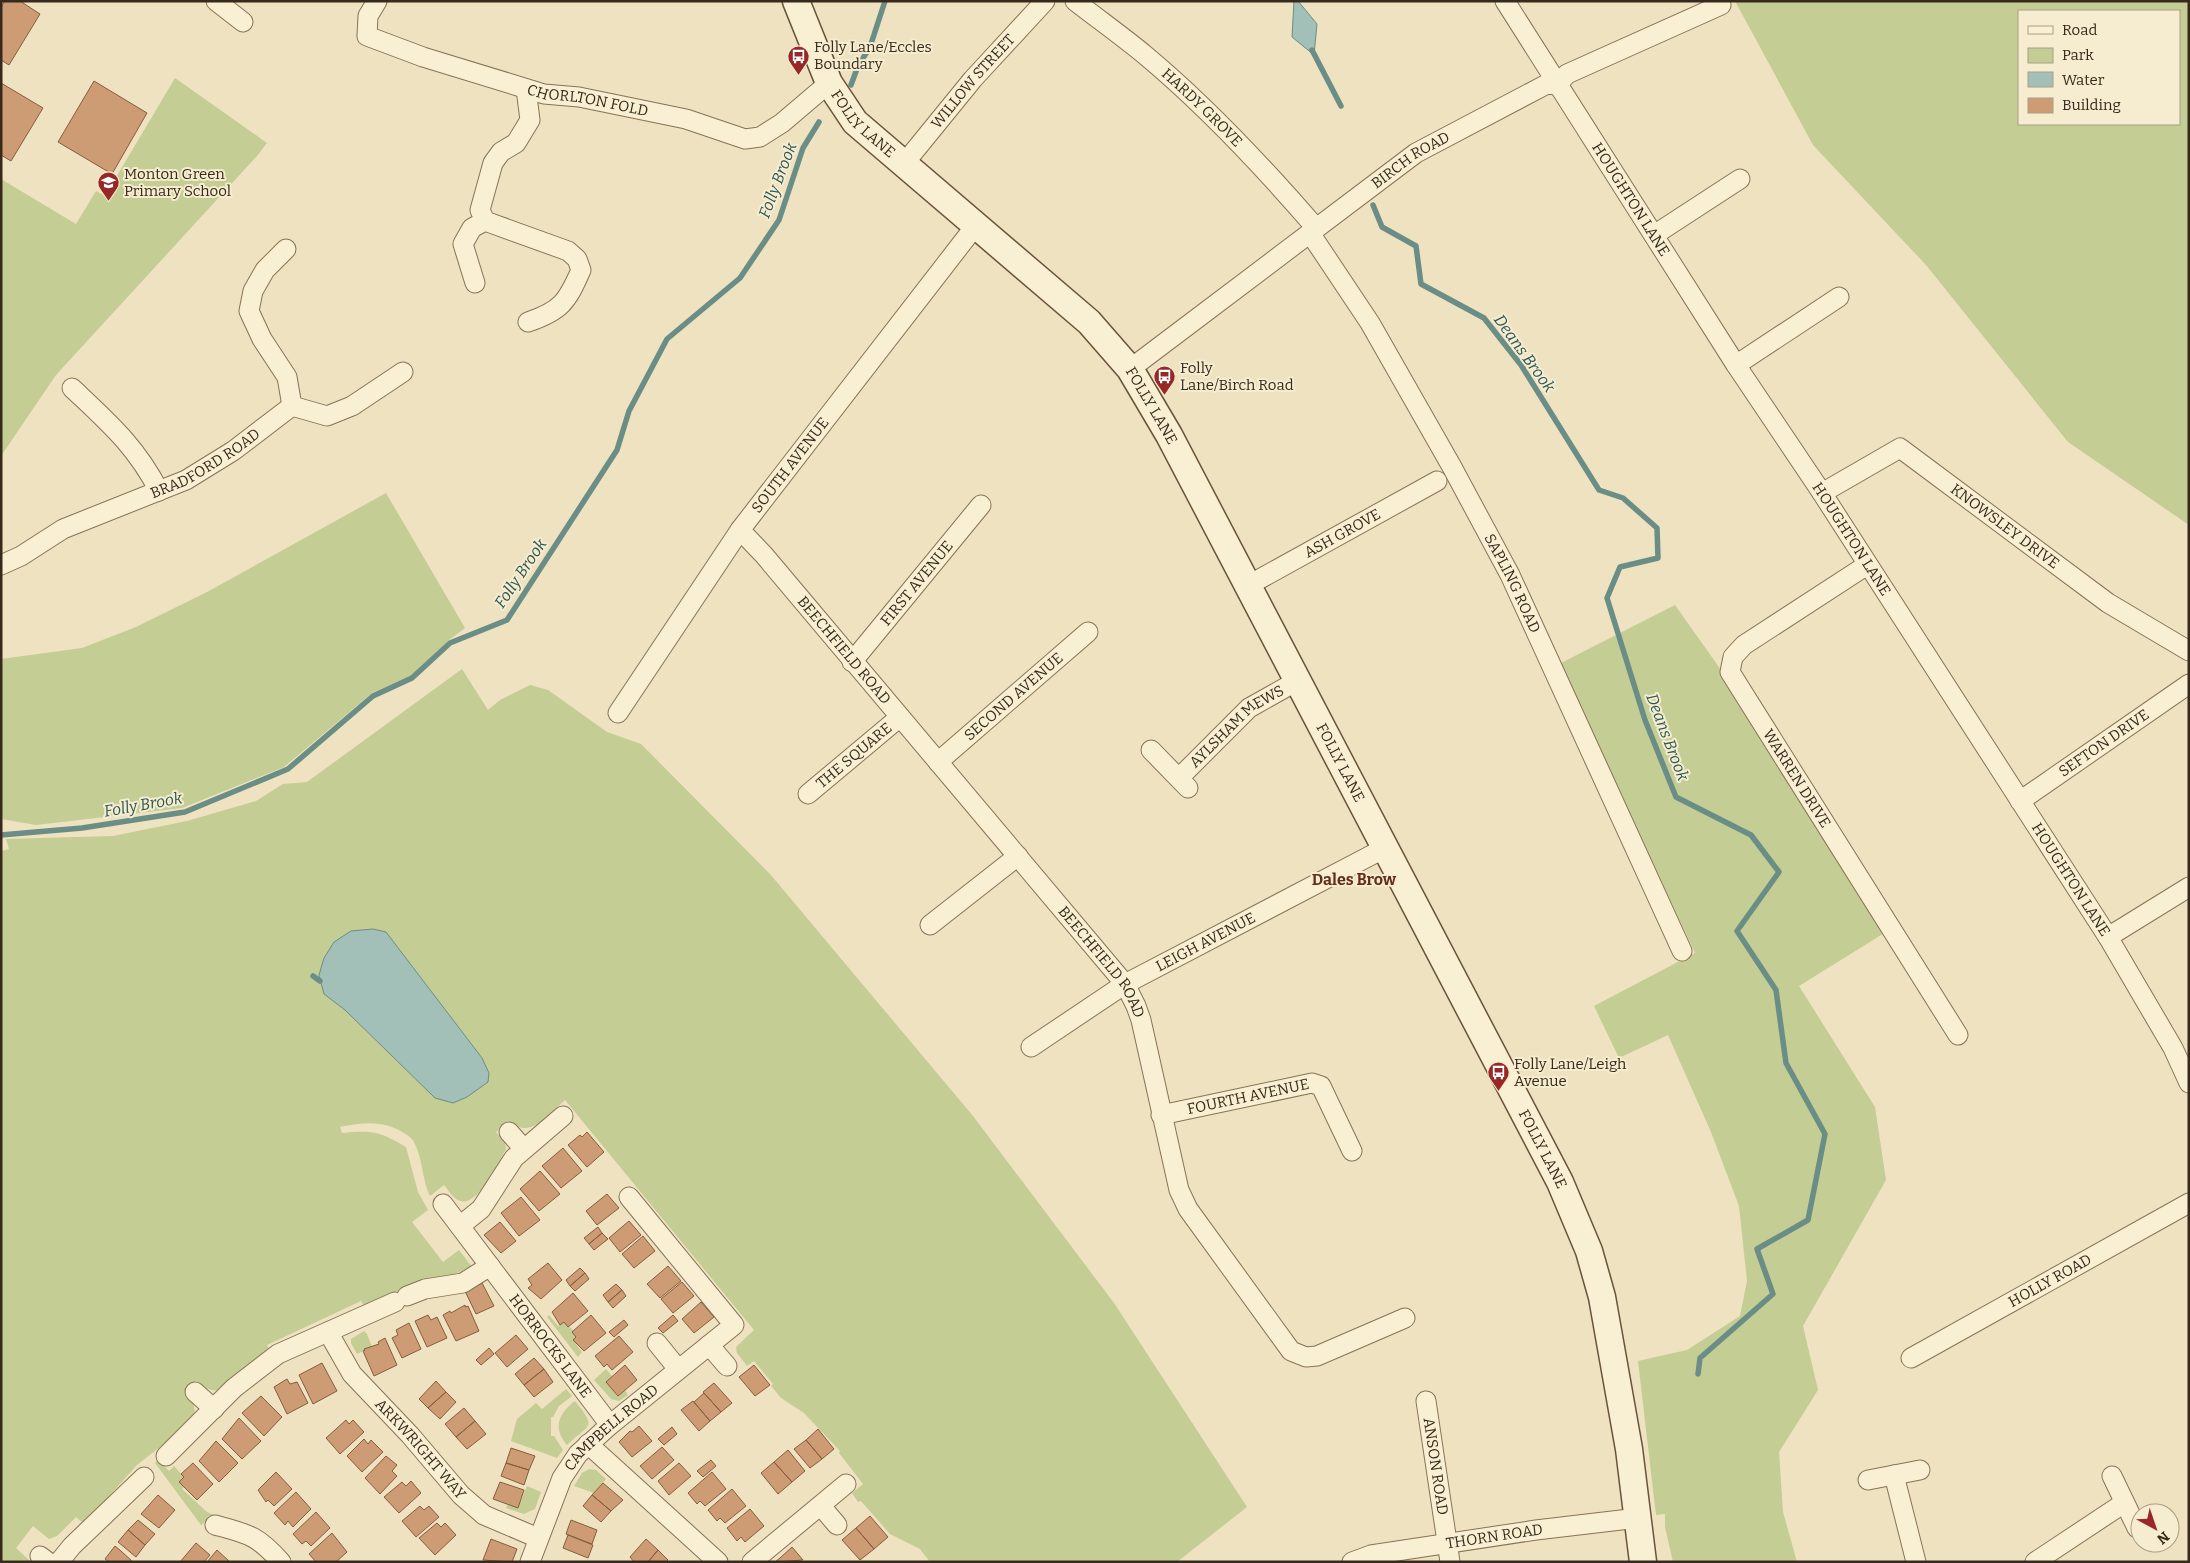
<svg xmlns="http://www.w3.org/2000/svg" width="2190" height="1563" viewBox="0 0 2190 1563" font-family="Bitter,serif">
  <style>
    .green { fill: #c4cd94; fill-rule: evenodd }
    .water { fill: #a3c0b8; stroke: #6a8e86 }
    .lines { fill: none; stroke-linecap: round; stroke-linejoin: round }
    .stream { stroke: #6a8e86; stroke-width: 5.5 }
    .building { fill: #cd9c75; stroke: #875c3d }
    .street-casing { stroke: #887257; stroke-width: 21 }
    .secondary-casing { stroke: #69533b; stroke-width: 29 }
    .street { stroke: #f9efd3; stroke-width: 19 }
    .secondary { stroke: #f9efd3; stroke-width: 26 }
    .labels { text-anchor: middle; stroke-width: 4; stroke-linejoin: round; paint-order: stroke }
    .poi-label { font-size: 15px; fill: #372a1c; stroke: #f6eccf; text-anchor: start }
    .street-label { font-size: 15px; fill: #372a1c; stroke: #f6eccf }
    .water-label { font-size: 16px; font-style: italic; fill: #2b5755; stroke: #f6eccf }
    .neighbourhood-label { font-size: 16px; font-weight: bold; fill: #642c1b; stroke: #f6eccf }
  </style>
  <rect width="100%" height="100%" fill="#eee2c0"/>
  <path class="green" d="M1735,1H2189V525L2068,442L1926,265L1813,145ZM2179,11V124H2019V11Z
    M175,78L267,143L257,156L56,375L1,456V179L76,224L96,191L105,196Z
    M386,493L465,628L449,640L411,676L372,693L284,767L182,808L36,825L1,819V659L82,648L136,627L207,592Z
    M1675,605L1726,677L1886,932L1799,986L1875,1107L1886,1180L1803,1326L1818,1390L1779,1452L1783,1512L1797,1562H1673L1665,1527V1514L1656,1515L1638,1361L1687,1350L1740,1316L1747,1281L1739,1206L1711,1132L1668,1035L1619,1058L1594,1006L1695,953L1559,664Z
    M462,669L488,710L500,700L530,685L548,690L607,732L641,744L770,874L973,1116L1114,1303L1247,1507L1177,1562H930L920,1549L890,1534L861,1501L858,1502L852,1493L863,1484L839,1453L840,1451L804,1413L781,1398L771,1386L773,1384L754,1361L747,1366L737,1353L736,1347L754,1330L565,1100C547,1116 531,1140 508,1121L496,1132L505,1143L506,1149C499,1162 478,1206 461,1201C454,1200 449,1191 444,1185L430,1196C422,1180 423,1160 415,1144C413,1139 409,1136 404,1133C384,1120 363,1122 340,1127L342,1133C373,1130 379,1131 406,1147L418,1192L428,1210L412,1222L443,1262L459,1250L472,1267L450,1276L422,1280L364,1306L361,1301L267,1345L269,1349L253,1361L223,1389C211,1393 206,1388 196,1381L186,1392L193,1400L195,1414L184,1428L137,1465L84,1524L76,1517L57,1536L49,1539L33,1526L16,1548L31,1562H1V851L9,849L6,839L113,836L187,821L256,801L283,784L307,782Z
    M549,1315L558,1326L564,1322L573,1330L572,1332L576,1337L573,1340L582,1352L578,1357L547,1317Z
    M364,1331L367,1334L372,1347L365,1349V1350L357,1354L351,1343V1339Z
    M606,1369L612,1376L606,1382L625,1390L628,1395L619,1401L611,1399L594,1380Z
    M566,1389L572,1396L559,1406L553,1417H551V1436H554L563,1450L557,1458L511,1441L517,1419L536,1403L542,1409Z
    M575,1401C598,1429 589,1424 567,1445C552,1428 559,1413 575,1401Z
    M158,1459L169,1471L174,1466L184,1477V1487L182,1489L207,1512L214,1515L201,1525L155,1463Z
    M589,1469L596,1470L606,1479L594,1493L574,1486L582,1473Z
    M527,1486L541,1492L535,1509L524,1514L506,1508L508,1504L518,1508Z"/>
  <path class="water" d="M1294,1H1298L1317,24L1314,55L1292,37Z
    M373,929L386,932L482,1058L489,1073L488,1082L467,1097L453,1103L435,1098L345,1010L324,994L319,975L324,958L334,942L351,931Z"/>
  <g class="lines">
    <path class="stream" d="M1312,50L1341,106
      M851,85L858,66L870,47L885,1
      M1373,205L1382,227L1416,246L1421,284L1484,318L1521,365L1599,490L1623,498L1657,528L1658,558L1620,567L1607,598L1645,720L1676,797L1751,835L1779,872L1737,931L1776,990L1786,1063L1825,1134L1808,1220L1757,1249L1773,1294L1700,1358L1698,1374
      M1,835L82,828L185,812L288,769L373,696L412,678L450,643L507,620L617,450L629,411L667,339L740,278L779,220L803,148L819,122
      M313,976L320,981"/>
  </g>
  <path class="building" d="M5,1H20L40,14L9,65L1,60V7Z
    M94,81L147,113L112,174L58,142Z
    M1,83L43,108L11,161L1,155Z
    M587,1132L604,1152L587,1167L568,1145L580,1135L582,1137Z
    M563,1148L582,1171L561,1188L542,1166Z
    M540,1171L560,1194L539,1211L520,1189Z
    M607,1194L619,1208L597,1225L586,1211Z
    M521,1197L540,1220L519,1236L501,1213Z
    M629,1221L641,1235L620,1252L609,1238Z
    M500,1222L516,1241L501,1253L484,1235Z
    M598,1227L602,1233L589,1244L584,1238Z
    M602,1233L608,1239L594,1250L589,1244Z
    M643,1236L655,1251L634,1268L622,1254Z
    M548,1263L562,1280L541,1299L528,1288L532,1285L528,1279Z
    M668,1266L681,1281L660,1298L647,1284Z
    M580,1268L585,1273L570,1286L566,1280Z
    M585,1273L589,1279L575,1291L570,1286Z
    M682,1282L694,1296L673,1313L661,1299Z
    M482,1283L494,1306L476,1314L465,1291Z
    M616,1284L622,1290L608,1302L603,1295Z
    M622,1290L626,1296L613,1308L608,1302Z
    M573,1293L588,1311L568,1327L564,1322L560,1325L552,1312Z
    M701,1302L714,1317L694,1333L682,1319Z
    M465,1305V1307L468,1306L479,1331L456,1341L443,1315L450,1311L451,1313Z
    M428,1315L431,1320L437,1317L447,1338L427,1347L415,1321Z
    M591,1315L606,1333L584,1351L573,1340L576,1337L572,1332Z
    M673,1315L678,1321L663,1333L658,1328Z
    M624,1320L628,1325L614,1337L609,1332Z
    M409,1323L421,1349L402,1358L392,1338L398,1335L396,1330Z
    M516,1335L528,1349L507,1367L495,1353Z
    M619,1336L633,1352L612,1370L607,1364L604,1367L595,1356Z
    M385,1338L397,1365L374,1376L363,1351L365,1350L364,1349L379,1344L378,1342Z
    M489,1348L494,1354L481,1365L476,1360Z
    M534,1358L544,1369L524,1385L515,1374Z
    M322,1363L337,1391L313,1404L299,1375Z
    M625,1365L637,1380L618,1396L606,1382Z
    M754,1365L770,1385L755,1396L739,1377Z
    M544,1369L553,1382L534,1397L524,1385Z
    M287,1379L290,1384L297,1382L308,1403L287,1414L274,1387Z
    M436,1381L446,1392L428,1408L419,1399Z
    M714,1383L732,1403L721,1412L703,1392Z
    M446,1392L456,1402L440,1419L428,1408Z
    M704,1393L721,1412L710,1421L694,1402Z
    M261,1396L282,1417L264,1436L242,1413Z
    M693,1401L710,1421L699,1431L681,1410Z
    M464,1408L475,1421L456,1437L445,1424Z
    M239,1418L261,1441L242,1459L222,1439Z
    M346,1420L349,1424L353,1420L364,1432L340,1454L326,1438Z
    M475,1421L486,1434L467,1449L456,1437Z
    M639,1426L652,1441L632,1457L619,1442L630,1431L632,1432Z
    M672,1427L677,1434L664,1445L658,1439Z
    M818,1429L834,1449L822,1459L806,1440Z
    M364,1439L368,1444L371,1440L383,1452L362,1472L347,1456Z
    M806,1440L822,1459L810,1468L794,1449Z
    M216,1441L238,1463L219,1482L199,1461Z
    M662,1447L674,1460L652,1479L640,1466Z
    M511,1448L535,1456L529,1470L506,1463Z
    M788,1450L805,1471L792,1482L774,1462Z
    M386,1456L397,1465L392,1471L397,1476L380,1494L365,1478Z
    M711,1460L716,1466L703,1477L697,1471Z
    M774,1462L792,1482L778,1494L761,1473Z
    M193,1463L213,1484L197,1500L179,1482L184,1477L181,1474Z
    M506,1463L529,1470L524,1485L501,1476Z
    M679,1463L691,1476L669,1495L658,1481Z
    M276,1472L292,1489L274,1506L268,1500L266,1502L258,1490Z
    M712,1472L726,1489L705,1506L700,1501L697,1504L688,1493Z
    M411,1481L421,1493L399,1513L384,1497L402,1482L406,1486Z
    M500,1482L524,1490L518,1508L493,1499Z
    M603,1483L623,1500L611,1511L592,1495Z
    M732,1489L746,1506L725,1523L720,1518L717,1521L708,1510Z
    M296,1492L311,1509L293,1527L288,1521L285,1525L274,1513Z
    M158,1495L175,1510L159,1528L141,1514Z
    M592,1495L611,1511L601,1522L583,1506Z
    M420,1506L424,1510L429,1506L439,1517L416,1537L402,1521Z
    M750,1509L764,1526L745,1542L741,1537L737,1541L727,1528Z
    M316,1512L330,1528L311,1546L306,1541L302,1544L293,1534Z
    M870,1516L888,1537L874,1549L856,1528Z
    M138,1520L155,1534L145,1545L128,1530Z
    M571,1520L597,1530L592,1544L566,1534Z
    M437,1523L441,1527L445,1523L456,1535L435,1555L419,1538Z
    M856,1528L874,1549L860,1560L842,1540Z
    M128,1530L145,1545L136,1557L118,1542Z
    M332,1533L347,1552L336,1562H316L309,1554Z
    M568,1535L593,1545L588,1558L563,1548Z
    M491,1539L517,1549L512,1562L483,1560Z
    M646,1539L658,1550L648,1562H634L630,1557Z
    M196,1543L210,1555L204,1562H180Z
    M115,1546L121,1551L133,1562H109L105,1559Z
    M792,1547L803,1560L775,1562L780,1558Z
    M217,1550L230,1562H207Z
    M658,1550L668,1560L666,1562H648Z"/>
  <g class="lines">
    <defs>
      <g id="street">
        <path d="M216,1L243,22"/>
        <path id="s1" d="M377,1L368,16L367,36L423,57L544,94L579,97L686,119L745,139L760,137L782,123L829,83"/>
        <path id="s2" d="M1075,1C1098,19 1122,36 1145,55C1205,105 1265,169 1316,228"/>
        <path id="s3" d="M1505,1L1736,365L1822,493L2108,937L2173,1048L2189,1083"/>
        <path d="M1557,85L1567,74L1721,5"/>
        <path d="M526,89L530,120L516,143L501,152L493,163L480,210L485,221L568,251L577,259L581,270C567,302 561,311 528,322"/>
        <path id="s4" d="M903,165L973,79L1045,1"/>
        <path id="s5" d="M1310,233L1370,323L1452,467L1510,575L1682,951"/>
        <path d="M1654,235L1740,179"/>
        <path d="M286,249L265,270L253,291L249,311L262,339L287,377L292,406"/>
        <path d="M475,283L463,244L472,228L485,221"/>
        <path d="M1736,365L1839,297"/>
        <path id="s6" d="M1130,369L1416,153L1547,84L1557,85"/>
        <path d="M72,388C108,422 136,446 159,491"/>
        <path id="s7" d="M1822,493L1900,448L2108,603L2189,651"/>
        <path id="s8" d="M740,530L764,555L1125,984L1136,1006L1141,1020L1179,1190L1188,1209L1291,1351L1306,1357L1317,1356L1405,1318"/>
        <path id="s9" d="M1,565L21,556L63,529L186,480L233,451L292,406L327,416L352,406L403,372"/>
        <path id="s10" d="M1867,565L1744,645L1733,657L1730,672L1958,1035"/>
        <path id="s11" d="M1247,586L1437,481"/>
        <path id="s12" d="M852,662L981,505"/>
        <path id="s13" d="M618,713L740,530L976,225"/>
        <path d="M1151,750L1188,788"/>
        <path id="s14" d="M938,762L1088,632"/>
        <path id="s15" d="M1179,778L1249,708L1297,681"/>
        <path id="s16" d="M808,794L900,717"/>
        <path id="s17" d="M2020,801L2189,684"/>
        <path d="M930,925L1018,856"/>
        <path d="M2108,937L2189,887"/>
        <path id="s18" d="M1031,1047L1125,984L1385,848"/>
        <path id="s19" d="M1161,1115L1312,1083L1321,1086L1352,1151"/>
        <path d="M509,1132L524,1149"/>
        <path id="s20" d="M443,1204L610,1425"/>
        <path d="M460,1226L481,1209L514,1158L563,1116"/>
        <path d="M407,1296L425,1289L463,1283L490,1266"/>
        <path id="s21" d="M328,1332L352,1374L410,1435L461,1495L484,1515L538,1538"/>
        <path d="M657,1343L678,1369"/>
        <path d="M709,1345L727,1366"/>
        <path id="s22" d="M1911,1358L2189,1203"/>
        <path d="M195,1392L214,1409"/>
        <path id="s23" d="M1426,1401L1450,1562"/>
        <path d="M588,1444L718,1562"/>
        <path d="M166,1456L234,1388L278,1354L395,1302"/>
        <path d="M1894,1475L1916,1562"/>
        <path d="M2112,1476L2137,1528"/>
        <path d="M1868,1480L1920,1470"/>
        <path d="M821,1506L837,1525"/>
        <path d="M215,1525C248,1534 257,1535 281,1562"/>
        <path d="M40,1556L48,1562"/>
        <path d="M59,1562L72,1546L144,1477"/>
        <path id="s24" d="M530,1562L562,1478L578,1454L610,1425L734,1325L629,1197"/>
        <path d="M752,1562L846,1484"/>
        <path id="s25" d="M1352,1562L1371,1555L1536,1530L1638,1518"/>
        <path d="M2035,1562L2124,1503"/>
      </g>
      <g id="secondary">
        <path id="s26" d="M796,1L829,83L855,122L1089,322L1130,369L1169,435L1560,1182L1589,1251L1602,1297L1629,1449L1643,1562"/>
      </g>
    </defs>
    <use href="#street" class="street-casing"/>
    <use href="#secondary" class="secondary-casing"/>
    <use href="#street" class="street"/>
    <use href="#secondary" class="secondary"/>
  </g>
  <defs>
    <symbol id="bus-pin" viewBox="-11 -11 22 30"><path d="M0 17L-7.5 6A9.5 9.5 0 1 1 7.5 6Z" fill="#982827" stroke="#f6eccf"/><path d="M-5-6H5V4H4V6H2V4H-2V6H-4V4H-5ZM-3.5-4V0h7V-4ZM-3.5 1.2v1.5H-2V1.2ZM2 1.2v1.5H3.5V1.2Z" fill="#fff"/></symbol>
    <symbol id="school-pin" viewBox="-11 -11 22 30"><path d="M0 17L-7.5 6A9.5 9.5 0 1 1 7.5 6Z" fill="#982827" stroke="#f6eccf"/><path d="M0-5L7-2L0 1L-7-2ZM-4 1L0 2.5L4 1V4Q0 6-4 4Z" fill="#fff"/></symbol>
  </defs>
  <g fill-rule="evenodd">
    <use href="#bus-pin" x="786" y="44" width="25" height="34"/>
    <use href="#school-pin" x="96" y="170" width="25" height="34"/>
    <use href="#bus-pin" x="1152" y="364" width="25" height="34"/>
    <use href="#bus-pin" x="1486" y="1060" width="25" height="34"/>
  </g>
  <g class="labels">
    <g class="poi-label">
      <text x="814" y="52">Folly Lane/Eccles<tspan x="814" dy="17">Boundary</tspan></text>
      <text x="124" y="179">Monton Green<tspan x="124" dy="17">Primary School</tspan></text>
      <text x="1180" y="373">Folly<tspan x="1180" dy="17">Lane/Birch Road</tspan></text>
      <text x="1514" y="1069">Folly Lane/Leigh<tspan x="1514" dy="17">Avenue</tspan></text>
    </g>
    <g class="street-label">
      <text dy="5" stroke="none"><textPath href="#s4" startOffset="109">WILLOW STREET</textPath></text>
      <text dy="5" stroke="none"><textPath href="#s1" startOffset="268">CHORLTON FOLD</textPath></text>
      <text dy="5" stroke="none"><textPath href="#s2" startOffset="166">HARDY GROVE</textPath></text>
      <text dy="5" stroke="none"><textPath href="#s26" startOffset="142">FOLLY LANE</textPath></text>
      <text dy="5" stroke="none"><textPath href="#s6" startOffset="350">BIRCH ROAD</textPath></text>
      <text dy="5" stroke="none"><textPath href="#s3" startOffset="235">HOUGHTON LANE</textPath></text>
      <text dy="5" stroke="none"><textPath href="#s26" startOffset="548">FOLLY LANE</textPath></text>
      <text dy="5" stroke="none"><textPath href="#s9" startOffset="229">BRADFORD ROAD</textPath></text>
      <text dy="5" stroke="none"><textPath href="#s13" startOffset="302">SOUTH AVENUE</textPath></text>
      <text dy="5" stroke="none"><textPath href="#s7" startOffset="221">KNOWSLEY DRIVE</textPath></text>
      <text dy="5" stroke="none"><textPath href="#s11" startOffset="109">ASH GROVE</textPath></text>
      <text dy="5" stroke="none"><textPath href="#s3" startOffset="640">HOUGHTON LANE</textPath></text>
      <text dy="5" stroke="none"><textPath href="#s12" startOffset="102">FIRST AVENUE</textPath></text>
      <text dy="5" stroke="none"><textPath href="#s5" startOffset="405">SAPLING ROAD</textPath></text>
      <text dy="5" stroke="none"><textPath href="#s8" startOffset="159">BEECHFIELD ROAD</textPath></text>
      <text dy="5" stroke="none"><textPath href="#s14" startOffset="100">SECOND AVENUE</textPath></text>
      <text dy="5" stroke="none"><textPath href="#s15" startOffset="78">AYLSHAM MEWS</textPath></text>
      <text dy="5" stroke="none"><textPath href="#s17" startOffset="102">SEFTON DRIVE</textPath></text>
      <text dy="5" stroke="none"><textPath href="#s16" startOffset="60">THE SQUARE</textPath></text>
      <text dy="5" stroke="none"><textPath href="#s26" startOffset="952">FOLLY LANE</textPath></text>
      <text dy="5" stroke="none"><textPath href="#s10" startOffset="304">WARREN DRIVE</textPath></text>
      <text dy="5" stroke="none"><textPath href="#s3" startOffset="1045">HOUGHTON LANE</textPath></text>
      <text dy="5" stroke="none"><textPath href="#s18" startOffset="204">LEIGH AVENUE</textPath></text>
      <text dy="5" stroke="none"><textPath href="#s8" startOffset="564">BEECHFIELD ROAD</textPath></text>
      <text dy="5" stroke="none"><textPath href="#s19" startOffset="89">FOURTH AVENUE</textPath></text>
      <text dy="5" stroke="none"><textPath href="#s26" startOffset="1388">FOLLY LANE</textPath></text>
      <text dy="5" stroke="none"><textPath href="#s22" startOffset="159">HOLLY ROAD</textPath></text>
      <text dy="5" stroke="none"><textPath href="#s20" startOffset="178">HORROCKS LANE</textPath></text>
      <text dy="5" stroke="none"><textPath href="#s24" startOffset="161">CAMPBELL ROAD</textPath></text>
      <text dy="5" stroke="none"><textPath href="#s21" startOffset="150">ARKWRIGHT WAY</textPath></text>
      <text dy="5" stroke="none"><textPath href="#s23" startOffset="66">ANSON ROAD</textPath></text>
      <text dy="5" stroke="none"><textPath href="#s25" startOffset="145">THORN ROAD</textPath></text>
    </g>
    <g class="water-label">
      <text transform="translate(777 180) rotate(-69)" y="6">Folly Brook</text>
      <text transform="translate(1525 353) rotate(54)" y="6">Deans Brook</text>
      <text transform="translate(520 573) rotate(-56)" y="6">Folly Brook</text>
      <text transform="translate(1668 737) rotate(69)" y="6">Deans Brook</text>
      <text transform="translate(143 804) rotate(-10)" y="6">Folly Brook</text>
    </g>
    <g class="neighbourhood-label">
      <text x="1354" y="885">Dales Brow</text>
    </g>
  </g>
  <rect width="2190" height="1563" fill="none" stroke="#372a1c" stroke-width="5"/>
  <rect x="2018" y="10" width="162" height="115" fill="#f6eccf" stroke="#aa9e87"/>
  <rect x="2028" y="26" width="25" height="8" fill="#f9efd3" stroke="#aa9e87"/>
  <text x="2062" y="35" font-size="15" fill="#372a1c">Road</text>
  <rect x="2028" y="48" width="25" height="15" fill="#c4cd94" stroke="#aa9e87"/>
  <text x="2062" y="60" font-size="15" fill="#372a1c">Park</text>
  <rect x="2028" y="72" width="25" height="15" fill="#a3c0b8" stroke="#aa9e87"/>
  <text x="2062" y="85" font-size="15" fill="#372a1c">Water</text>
  <rect x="2028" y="98" width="25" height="15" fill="#cd9c75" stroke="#aa9e87"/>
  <text x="2062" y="110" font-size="15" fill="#372a1c">Building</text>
  <g transform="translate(2155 1528) rotate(140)"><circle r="24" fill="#f6eccf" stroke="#aa9e87"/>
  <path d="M0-4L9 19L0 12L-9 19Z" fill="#982827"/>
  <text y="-8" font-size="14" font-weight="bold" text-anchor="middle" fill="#372a1c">N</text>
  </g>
</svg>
